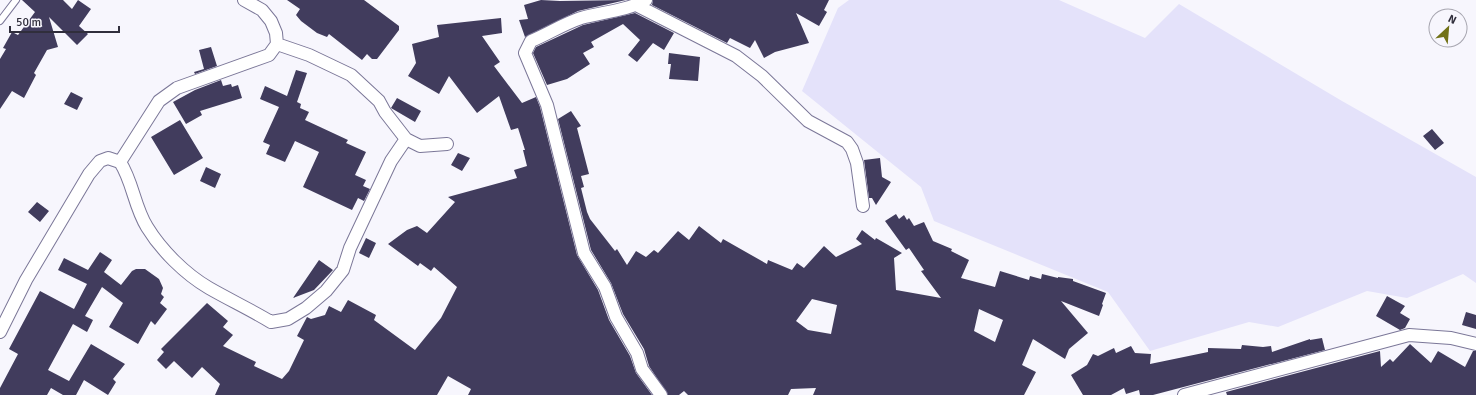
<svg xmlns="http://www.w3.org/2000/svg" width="1476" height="395" viewBox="0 0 1476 395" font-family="Signika,sans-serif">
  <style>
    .green { fill: #e4e2fa }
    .building { fill: #413c5d; fill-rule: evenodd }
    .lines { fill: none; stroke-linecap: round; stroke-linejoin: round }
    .service-casing { stroke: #7b7798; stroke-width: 8 }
    .minor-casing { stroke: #7b7798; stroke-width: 14 }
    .service { stroke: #fff; stroke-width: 6 }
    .minor { stroke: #fff; stroke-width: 12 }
  </style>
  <rect width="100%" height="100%" fill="#f7f6fd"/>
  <path class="green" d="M849,0H1059L1145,38L1179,4L1342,101L1476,177V283L1463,274L1407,298L1367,291L1278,327L1249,322L1150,351L1108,292L934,221L921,187L802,91L838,8Z"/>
  <path class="building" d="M22,0H63L72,9L78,0L91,9L79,26L88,34L77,45L49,17L58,47L47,50L34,73L36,75L24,98L12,91L0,109V59L6,49L3,48L12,32L18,35L35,12Z
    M287,0H364L399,26V30L377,59H372L367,54L362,60L329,34L327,37L317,33L301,21L296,15L300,9Z
    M541,0L560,1L626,0L578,11L525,37L519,20L528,19L524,5Z
    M653,0H829L824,10L827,12L819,26L796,13L809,43L775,52L764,58L755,40L750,48L730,38L727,43L652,5Z
    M635,13L674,33L664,50L653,43L637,62L628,55L640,40L623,24L591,42L594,47L583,53L590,64L567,79L547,85L533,53L536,47L583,25Z
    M501,18L502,33L482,36L500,62L494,66L522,103L536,97L540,107L577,255L598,290L609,320L630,356L636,373L652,395H468L471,389L448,376L437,395H215L220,384L202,367L192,378L174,361L166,369L157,360L164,352L161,349L207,303L228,321L223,327L233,335L223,346L256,362L254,366L282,379L289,371L304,340L297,336L307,317L311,319L325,315L329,306L341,312L348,300L376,315L374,320L415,350L441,318L457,287L434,267L431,271L420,263L418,266L388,244L407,230L417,226L427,233L455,202L448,197L517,178L514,170L527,166L523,150H525L518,128L511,130L499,96L477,113L449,76L439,94L408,76L416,63L412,44L439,37L437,25Z
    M211,47L217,66L195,74L194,72L204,69L199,50Z
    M669,53L700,57L698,81L669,79L671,64H668Z
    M296,70L307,73L297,102L301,104L300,108L309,112L305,120L348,140L346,143L366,152L355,175L366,180L363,186L370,189L364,201L358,198L352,210L303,187L319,152L295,141L285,162L266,154L270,145L263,142L279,107L260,99L265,86L287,96Z
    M221,80L223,86L231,84L232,87L238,85L242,98L200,111L202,115L186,124L173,102L195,90Z
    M71,92L83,98L77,110L64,104Z
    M397,98L421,111L415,122L391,108Z
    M571,111L581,126L577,128L589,174L581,176L584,187L581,188L587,212L590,219L615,251L617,249L627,265L636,251L646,257L654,250L658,253L678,231L689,240L699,226L721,243L723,239L767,264L768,260L792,270L797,263L804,268L824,246L836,257L862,244L856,239L862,230L875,240L876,238L902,253L894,258L896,290L941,298L921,271L924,270L909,248L906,250L885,221L896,214L899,219L904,215L907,220L909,218L914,226L924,222L933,241L952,249L951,251L969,260L961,278L995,287L1000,271L1029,280L1030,276L1041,279L1042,274L1058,278V277L1073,279V281L1106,293L1102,304L1103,305L1099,316L1061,301L1088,333L1069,349L1065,359L1033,339L1022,365L1036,372L1024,395H813L816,388L791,389L788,395H688L684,391L679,395H668L649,366L644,349L623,314L611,283L591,250L558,119ZM812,299L837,305L831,334L808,330L796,321ZM979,309L1003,320L995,342L974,331Z
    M180,120L203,158L174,175L151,137Z
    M1432,129L1444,143L1435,150L1423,136Z
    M458,153L470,158L462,171L451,165Z
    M880,158L882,177L891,182L876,205L872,198H869L864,160Z
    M206,167L221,174L215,188L200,181Z
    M37,202L49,211L40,222L28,212Z
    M366,238L376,243L369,258L359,253Z
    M100,252L112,260L104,272L121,285L132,271L136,269H145L159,279L163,288L161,294L164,297L160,303L167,309L155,325L151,321L138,344L109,327L123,303L102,287L85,316L93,320L87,332L73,324L48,370L69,381L91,344L125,364L113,379L116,382L108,395L84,380L76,395H63L51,388L47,395H0V388L18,354L9,349L40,291L74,309L87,284L58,270L64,258L88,270Z
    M319,260L333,270L314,290L293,298Z
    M1387,296L1405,306L1400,313L1410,319L1405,328L1400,330L1376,316Z
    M1466,312L1476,315V329L1462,325Z
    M1322,338L1325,350L1153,395H1140L1139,390L1126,394L1124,388L1111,395H1083L1071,375L1087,365L1093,354L1098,356L1114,348L1116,353L1131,346L1135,353L1151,354L1150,364L1208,352V348L1241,349L1242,345L1263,347L1271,346L1272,352L1310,339V340Z
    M1410,344L1431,363L1438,351L1465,367L1473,351H1476V395H1227L1226,392L1380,351L1381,367L1390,359L1393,362Z"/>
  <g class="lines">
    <defs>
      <path id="service" d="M0,21L16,0"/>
      <path id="minor" d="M646,0C626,11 602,12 581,18C563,24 548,34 531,41L525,53L547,105L584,253L605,287L616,317L637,353L642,369L661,395
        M636,5L736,56L762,76L808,121L847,142L852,149L857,163L863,206
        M406,139L420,146L447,144
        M120,162C133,182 134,206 147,227C161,250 185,274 209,288C230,300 251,310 271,322L288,319L306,308L326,291L343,270L350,248L391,161L406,139L385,112L379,101L351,75L309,55L277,44
        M0,332L26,280L89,174L100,161L108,158L120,162L159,101L177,88L269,55L277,44L276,33L271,21L262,10L244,0
        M1184,395L1409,335L1451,338L1476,344"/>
    </defs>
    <use href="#service" class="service-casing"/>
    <use href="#minor" class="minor-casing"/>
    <use href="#service" class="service"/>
    <use href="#minor" class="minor"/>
  </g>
  <g transform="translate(1448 28) rotate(26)"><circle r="19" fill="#f7f6fd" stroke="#a7a6b0"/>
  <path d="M0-3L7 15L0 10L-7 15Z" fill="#727217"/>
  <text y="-6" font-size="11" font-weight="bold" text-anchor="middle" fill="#302e3c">N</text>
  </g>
  <path d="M10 26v6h109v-6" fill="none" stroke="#302e3c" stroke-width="2"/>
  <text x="16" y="26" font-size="12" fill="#302e3c" stroke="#f7f6fd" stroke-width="3" paint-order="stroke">50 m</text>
</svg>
